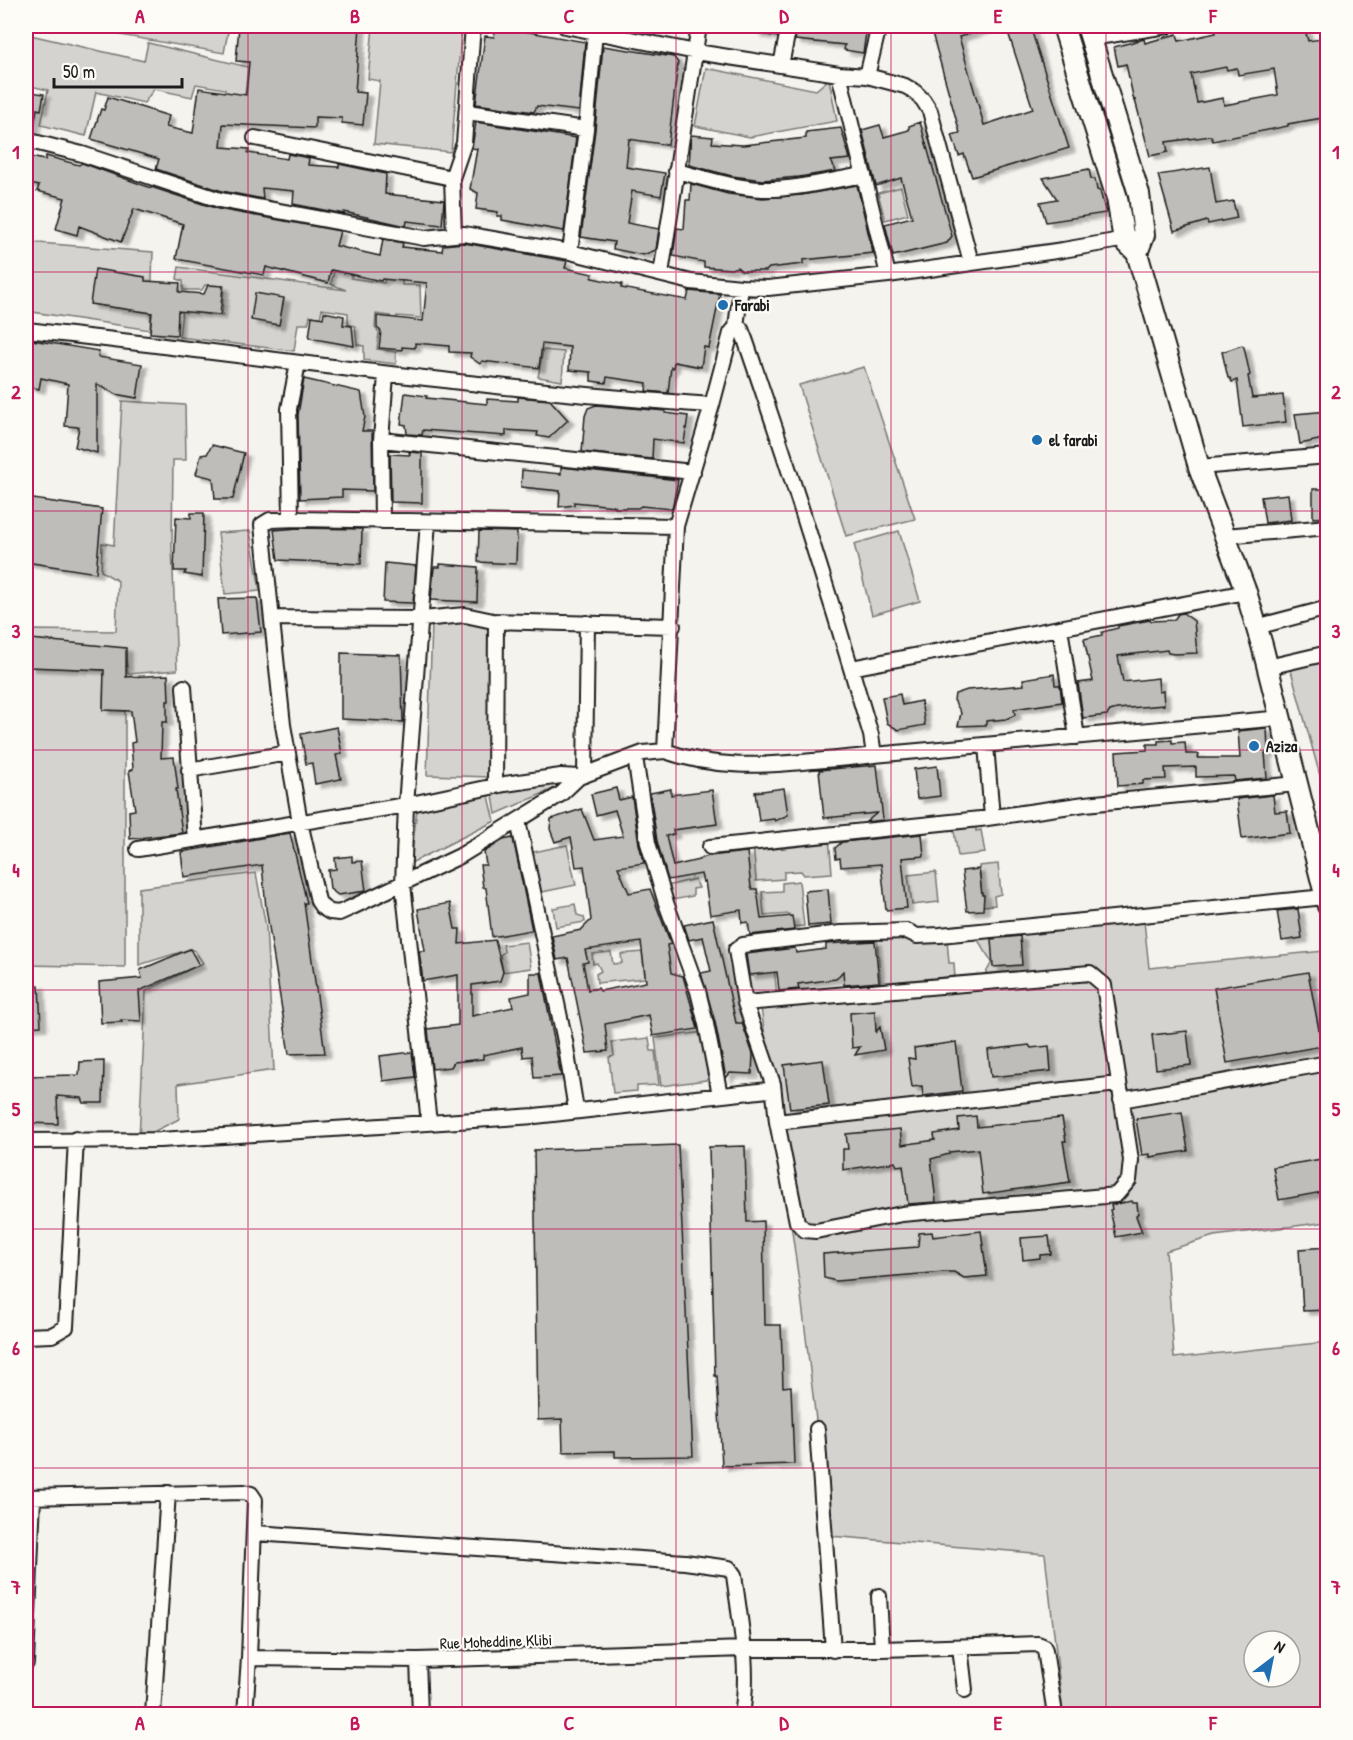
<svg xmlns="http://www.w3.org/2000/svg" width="1353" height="1740" viewBox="0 0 1353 1740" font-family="'Patrick Hand',sans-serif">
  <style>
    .green { fill: #d4d3cf; stroke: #787876; stroke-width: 1.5; fill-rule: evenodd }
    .building { fill: #bebdba; stroke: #1c1c1c; stroke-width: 1.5; fill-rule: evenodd; filter: url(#shadow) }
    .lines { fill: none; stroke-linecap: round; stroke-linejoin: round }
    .street-casing { stroke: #1c1c1c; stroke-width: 18 }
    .secondary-casing { stroke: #1c1c1c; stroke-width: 24 }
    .street { stroke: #fdfcf7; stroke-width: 14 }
    .secondary { stroke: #fdfcf7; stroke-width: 20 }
    .grid { fill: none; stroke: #c2185b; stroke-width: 1.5; stroke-opacity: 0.55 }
    .poi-dot { fill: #1f6fb2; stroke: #fdfcf7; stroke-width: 2 }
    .labels { text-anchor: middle; stroke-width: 4.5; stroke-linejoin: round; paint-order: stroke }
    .poi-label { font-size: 16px; font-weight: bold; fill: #1c1c1c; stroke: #fdfcf7; text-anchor: start }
    .street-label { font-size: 16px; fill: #1c1c1c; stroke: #fdfcf7 }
    .neatline { fill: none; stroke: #c2185b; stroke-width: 2 }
    .grid-label { font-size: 20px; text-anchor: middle; font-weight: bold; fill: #c2185b }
  </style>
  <defs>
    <filter id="shadow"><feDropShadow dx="6" dy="4" stdDeviation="1.5" flood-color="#0004"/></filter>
  </defs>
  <rect width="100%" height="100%" fill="#f4f3ee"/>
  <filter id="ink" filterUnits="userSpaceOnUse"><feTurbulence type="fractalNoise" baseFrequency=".0167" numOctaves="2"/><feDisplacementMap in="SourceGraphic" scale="12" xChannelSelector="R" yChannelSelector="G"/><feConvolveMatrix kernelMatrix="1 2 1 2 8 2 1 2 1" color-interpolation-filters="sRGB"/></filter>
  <g filter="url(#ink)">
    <path class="green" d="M122,26H229L224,53L120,35Z
      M373,26H462L451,152L374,144L380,81L368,79Z
      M26,34L144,61L148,43L248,67L242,123L221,120L225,89L196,84L192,97L154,89L144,103L96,92L86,136L41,125L48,90L26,85Z
      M706,68L816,90L829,79L837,121L750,137L695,126Z
      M901,187L908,214L885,220L878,193Z
      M26,242L153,252L150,330L26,311Z
      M339,248L354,251L351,278L384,283L389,258L404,260L402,285H420L421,318L397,316V320H391L390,316L376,314L375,328L379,332L377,349L396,352V364L364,360V346L357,345L355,326L348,324V313L322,309L320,318L310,316L308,324H298L294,351L179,337L182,311L222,316L224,286L205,285L202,290H183V281L177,279L179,267L346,290L331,284Z
      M543,350L564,352L562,381L538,377Z
      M864,367L915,519L846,536L799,385Z
      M122,401L185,405L186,460H173L172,546L177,670L128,674L125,650L30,639L29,666L104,670L103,710L125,711V967L26,965V637H30L29,630L116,631L118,581L101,571L102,543L114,545Z
      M250,531L260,591L225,594L218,533Z
      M899,531L920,601L872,615L854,544Z
      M465,615L493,621L490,777L427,775L432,623Z
      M1327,660V801L1290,667Z
      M561,781L560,786L496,814L492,790Z
      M488,792L495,821L411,863L417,808Z
      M976,826V831L981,830L985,853L958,856L954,831L947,827Z
      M829,837L832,873L804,875L801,871L784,872V879L756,881L753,843Z
      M567,845L576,885L537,893L529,853Z
      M998,864L1001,894L994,896L995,905L983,906L979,866Z
      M936,872L939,902L912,905L908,875Z
      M256,873L266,927L274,1070L178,1084L179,1119L139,1139L146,991L203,963L195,951L190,949L139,965V888Z
      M695,879L699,888L693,889V896L668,901L663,887Z
      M799,881L804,926L791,927L789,914L764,916L762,892L782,891V883Z
      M575,904L577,915L584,917L585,922L556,927L553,908Z
      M1144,921L1149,968L1324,951L1328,971L1327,1222L1214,1236L1166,1251L1174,1358L1327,1342V1714H1063L1045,1554L830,1536L801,1296L761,1008L978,987L992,962L976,937ZM1254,1641H1290V1677H1254Z
      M909,936L947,940L949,963H954L955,979L881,988L877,939Z
      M527,942L531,968L503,972L500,955L504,952L503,945Z
      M772,948L777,996L746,1000L743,977L753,976L752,965H764L762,949Z
      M611,952L613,964L622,963L621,954L642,952L645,978L597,983L596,974L601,971L597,963L593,964L592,954Z
      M704,1032L709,1078L706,1080L661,1086L655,1038Z
      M649,1038L651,1051H655L659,1085L637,1086V1091L613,1093L609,1057L614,1056L612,1042Z"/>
    <path class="building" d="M239,26H360L355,92L366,93L363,125L342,123V118L315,117V128L223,124L221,147L249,149L248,153L287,159L288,154L309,158L308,165L339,167V164L386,174L385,194L444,200L442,225L407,221L406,226L344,212V214L293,204L294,191L262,188L263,199L222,191L156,169L159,159L91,139L101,109L104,110L108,97L169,116L166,127L193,133L199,88L246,95L249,62L236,61Z
      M496,26L585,42L579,111L537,106L534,112L476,104L485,36L494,37Z
      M756,26H780L778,37L756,33Z
      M798,26H867L863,53L844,50L845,45L795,40Z
      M930,26H985V29L959,37L984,125L1033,109L1006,26H1030L1069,148L972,177L964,154L959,156L952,135L960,133Z
      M1214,26H1304L1308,41L1328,38V117L1288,124V126L1213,141L1211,136L1166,142L1168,152L1150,156L1135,100L1134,101L1126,64L1118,66L1114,47L1144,39L1145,43L1177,34L1179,41L1216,33ZM1226,67L1227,70L1237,68L1238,75L1274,69L1278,95L1224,105L1223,98L1197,103L1191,74Z
      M603,46L674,57L678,63L668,145L629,139L626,167L665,173L661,196L632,191L627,223L659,229L656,250L643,255L613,249L614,242L581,237L595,130Z
      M26,91L44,94L41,110L37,109L33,132L26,131Z
      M476,122L576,138L564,231L502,220V216H497L498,212L476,209L478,193L470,189L477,149L472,148Z
      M920,122L952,236L947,243L893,256L885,224L912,217L901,178L876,186L862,130L880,125L884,137L909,130V126Z
      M841,128L850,159L831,161L836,171L799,177L763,180L732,176L689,165L691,135L713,137L712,143L743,145L806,138V132Z
      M26,156L45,160L46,156L79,165L82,163L151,188V187L218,209L340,231L336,246L380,256L383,239L403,243L402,247L442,251L443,245L464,243L567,261L565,268L593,274L592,278L622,284L621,288L687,300L689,291L720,294L709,348L704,347L701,367L674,362L673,368L671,367L668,393L646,391L647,383L607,377L606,383L591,381V372L569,370L570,347L542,344L539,368L482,361L480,364L470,357L471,353L449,352V346L415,343V348L402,347V350L379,348L381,331L377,328V316L423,321L427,283L382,279L381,281L331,270L328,283L266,267L264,275L176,259L183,224L134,209L121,242L79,226L77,235L56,229L65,198L37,191L39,186L26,183Z
      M1210,167L1216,204L1233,201L1237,218L1208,224L1207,221L1174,231L1158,175Z
      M1089,169L1091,179H1095L1097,190L1100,191L1106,213L1046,222L1040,202L1057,199L1043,178Z
      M691,184L728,194L763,198L802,195L857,185L873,253L803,260V264L769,268L766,271H742L737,267L731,269L704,267V262L673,256L677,228L684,229L686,200H690Z
      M95,269L145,277V281L180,283L179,292L204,294L208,285L223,286L220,315L178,311L177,335L150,333L152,313L90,304Z
      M255,293L284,298L279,325L251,320Z
      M324,312L344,316L343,325L352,326L354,346L309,338L312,316L323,318Z
      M26,339L99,351L98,357L142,364L137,398L115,394L97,384V453L75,447L79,427L65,426L68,384L41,378L39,389L26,386Z
      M1242,345L1244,347L1250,375L1248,376L1252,398L1283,395L1286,422L1243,427L1237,380L1232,382L1230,378H1228L1222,352Z
      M304,379L361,392L365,417L362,431H372L373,491L342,490V497L300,499L298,415Z
      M405,393L427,396L426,398L487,404V399L518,401V397L550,400L568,420L549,438L537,436L538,432L506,430V436L423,430L422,435L407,434L406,425L401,424Z
      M596,405L666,411L665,413L688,416L684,443L653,439L652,459L582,452L585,416L588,408Z
      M1328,411V438L1300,444L1295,414Z
      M212,445L244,453L233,499H215L213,478L196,474L201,455L207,454Z
      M409,452L422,453V503L391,502L390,454L410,455Z
      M561,467L678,480L672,509L641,506L638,508H615V506L574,502V505L559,507L560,491L521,487L522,470L561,474Z
      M1313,489H1328V517L1313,518Z
      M1288,494L1291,520L1265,523L1261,497Z
      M26,498L102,509L96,573L26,562Z
      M191,513H204L202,577L184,574L186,571H174L176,517L191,518Z
      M299,528L362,529L361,564L278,560L274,530Z
      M479,531L517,532L516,564L478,562Z
      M385,563L416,566L413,603L383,602Z
      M440,564L478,567L477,602L431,600L434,567H440Z
      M257,598L261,632L221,635L218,599Z
      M1183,613L1194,621L1197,653L1174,654L1168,653L1167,650L1118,656L1123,682L1158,678L1159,692L1163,691L1164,705L1117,709L1110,711L1107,715L1083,718L1078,683L1093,681L1084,639L1102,635V632L1118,628V626L1150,620V621L1174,620L1178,614Z
      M30,639L126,648V677L168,675L169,701H167V722H162L161,758L174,757L178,789H176L182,833L130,839L129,811L135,810L129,771L133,769L131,743L135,742L131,711L103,710L104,670L29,667Z
      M341,653L401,655L403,722L341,719Z
      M1054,674L1055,685H1060L1062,702L1014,709L1015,715L1006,719L986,721V725L958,726L961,713L954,700L955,694L967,690L1024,685L1023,679Z
      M900,694L902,705L921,701L925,725L898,730L887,723L882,697Z
      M337,727L342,754L336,755L341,779L315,784L312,763L306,764L301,734Z
      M1267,728L1268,753H1265L1267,778L1235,781L1234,776L1196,777V767L1165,768L1166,779L1143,780V784L1118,786L1116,752L1147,750V744H1158V741L1172,740V743L1185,742L1186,754H1199L1198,758H1240L1238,731Z
      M877,765L883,820L866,822L877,813L824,818L819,770Z
      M937,766L940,796L917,799L914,769Z
      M616,788L619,800L632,797L639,844L644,863L618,867L629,893L650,889L671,944L667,945L671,973L683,976L698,1029L653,1036L649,1015L605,1024L608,1051L587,1053L568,958L557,960L552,936L581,930L591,920L584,866L576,867L571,837L555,842L550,829L551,819L582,809L594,840L623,836L615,810L596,815L591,794ZM641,942L646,982L600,991L598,988L588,990L583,963L588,962L585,950Z
      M784,788L788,815L775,821L774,819L759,821L755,792Z
      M671,789V795L712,790L717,824L673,830L674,834L666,836L673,866L699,860V859L709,856L747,852L751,887L752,889H757L761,919L792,916L794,930L750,935L748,922L742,923L741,910L710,915L705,881L703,882L701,874L668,880L657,841L650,793Z
      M1273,795L1275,812L1287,811L1290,833L1242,839L1237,799Z
      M290,833L307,903H304L325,1053L289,1054L266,908L262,865L184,877L181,852Z
      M922,834L924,856L902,858L907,908L886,910L881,864L841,867L840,858L836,859L835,848L842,842Z
      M513,838L532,930L492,937L486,888L483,887L480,865H486L484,852L503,840Z
      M352,856V862L362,861L366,891L338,895L330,889L328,870L336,869L335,858Z
      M979,869L982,895H984L983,910L967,911L962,871Z
      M828,889L831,924L808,926L805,891Z
      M450,903L455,929H460L459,944L495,940L503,972L500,981L472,985V1016L513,1007L511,997L530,993V973H541L561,1076L534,1078L532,1056L523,1057L522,1047L483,1055V1059L454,1062L451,1067L432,1069L428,1029L458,1025V975L423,981L419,951H425L418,909Z
      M1298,909L1302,938L1282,941L1277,911Z
      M713,919L736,1023H742L753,1054L752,1074L730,1073L726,1078L715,1022L701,973L711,971L703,937L689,940L684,925Z
      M1020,936L1022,965L993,967L991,939Z
      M875,941L879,982L844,985L843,971L836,979L798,984L799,989L779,991L777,972L749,975L746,954L795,948L796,953L826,949V944Z
      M190,949L199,965L139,991L141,1021L121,1020L122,1022L101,1023L99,982L142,978L140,970Z
      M1308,972L1322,1046L1227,1063L1214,988Z
      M39,985L41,1026L26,1027V986Z
      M875,1011L876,1032L880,1027L884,1050L855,1055L860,1047L852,1048L850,1013Z
      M1187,1031L1191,1065L1156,1069L1152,1035Z
      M956,1042L962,1091L923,1096L922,1086L912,1087L908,1058L915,1059L914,1048Z
      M1029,1045L1031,1048L1049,1046L1051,1071L991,1077L988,1050Z
      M412,1052L415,1077L383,1081L380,1056Z
      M823,1060L829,1105L790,1109L784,1065Z
      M104,1061L103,1103H84L82,1098L57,1096L58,1124L26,1123V1076L79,1075L80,1062Z
      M1182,1112L1188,1151L1150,1157V1154L1142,1155L1136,1119Z
      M976,1116L977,1127L1062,1118L1066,1141H1063L1070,1182L983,1194L978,1149L949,1152V1154L931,1159L936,1202L908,1204L903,1165L897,1166L895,1162L843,1170V1149H848L846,1134L900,1129L902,1145L935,1140L934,1134L959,1130L958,1118Z
      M678,1145L693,1456L615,1457V1451L563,1452L562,1419L538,1420L534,1150Z
      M745,1146L747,1222L763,1221L765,1325H781L783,1387L791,1386L794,1464L722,1466L717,1376H715L709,1147Z
      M1328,1158V1191L1279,1200L1273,1167Z
      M1132,1201L1133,1203H1137L1138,1213L1136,1216L1142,1232L1116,1237L1110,1210L1112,1209L1111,1205Z
      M981,1231L987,1276L964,1278L954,1272H944L836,1281L824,1278L823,1254L918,1247L919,1233L932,1232L933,1237Z
      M1049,1236L1051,1254L1040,1255V1258L1023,1260L1021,1238Z
      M1328,1247V1310L1303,1311L1299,1249Z"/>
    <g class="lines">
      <defs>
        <path id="street" d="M565,26L696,52L839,74L867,76L905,86L914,91L923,100L930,111L971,262
          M1091,38L1167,26
          M781,65L789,26
          M839,74L888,275
          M867,76L879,26
          M467,112L586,129
          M255,138L452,178
          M26,140L82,154L220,200L424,238L464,234L570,252L691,282L741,287L768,288L888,275L1063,250L1132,238
          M676,171C705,178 733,188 763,189C795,190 832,180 864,175
          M454,234L452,178L464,143L473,26
          M570,252L586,129L595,32
          M661,274L699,26
          M26,330C255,355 482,390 712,405
          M381,440L693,472
          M1199,467L1328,456
          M291,519L289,409L298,363
          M382,521L381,440L386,375
          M428,522L406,805L403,884L429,1123
          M676,526L665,751L643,753L579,777L561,794L460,856L348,909L339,913L330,912L322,907L318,901L300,822L283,725L262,525L270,520L299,519L676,526L712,405L731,333L736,327
          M1225,536L1328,527
          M272,618L422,619L465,615L493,621L673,626
          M1256,627L1328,608
          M1060,628L1077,737
          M1268,667L1328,653
          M851,668L1246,592
          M184,687L195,840
          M986,745L992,817
          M665,751C715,769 762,766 813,761C833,759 854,758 874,755L871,735C832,602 790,470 745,339L741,329L736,327L741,287
          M874,755L1281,718
          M635,757L648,843L665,900L698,991L706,1024L720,1095
          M189,770L288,753
          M585,775L587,623
          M495,786L496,621
          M518,821L565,1041L576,1110
          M710,847L980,819L1085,804L1297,784
          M138,849L406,805L505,784L561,776L579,777
          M745,1003L1090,973L1104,985L1131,1160L1129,1180L1116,1195L902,1214L816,1231L805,1230L797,1222L777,1122L773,1084L745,1003L736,950L743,945L841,933L907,931L917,936L940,935L1325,897
          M1121,1100L1328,1063
          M777,1122L1118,1084
          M26,1141L160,1140L535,1116L768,1090L772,1088
          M26,1336L52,1335L66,1327L76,1139
          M817,1429L833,1650
          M26,1497L244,1492L251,1494L255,1500L249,1658L245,1714
          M255,1533L685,1562L729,1568L734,1575C740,1621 750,1669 742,1714
          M879,1596L882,1649
          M960,1647L965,1690
          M249,1658L418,1660L744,1649H882L1038,1644L1043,1646L1045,1650L1055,1714
          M418,1660L420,1714
          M26,1663L33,1497
          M153,1714L168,1493"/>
        <path id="secondary" d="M1063,26L1117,198L1124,240L1137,253L1199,467L1246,592L1262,645L1328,906
          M1087,26L1139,194L1144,235L1137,253"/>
      </defs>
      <use href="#street" class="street-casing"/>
      <use href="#secondary" class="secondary-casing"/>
      <use href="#street" class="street"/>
      <use href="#secondary" class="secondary"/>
    </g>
  </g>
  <path class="grid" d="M248,26V1714M462,26V1714M676,26V1714M891,26V1714M1106,26V1714M26,272H1328M26,511H1328M26,750H1328M26,990H1328M26,1229H1328M26,1468H1328"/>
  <g class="poi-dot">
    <circle cx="723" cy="305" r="6"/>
    <circle cx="1037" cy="440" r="6"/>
    <circle cx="1254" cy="746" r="6"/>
  </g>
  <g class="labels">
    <g class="poi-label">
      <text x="735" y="311">Farabi</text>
      <text x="1049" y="446">el farabi</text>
      <text x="1266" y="752">Aziza</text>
    </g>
    <g class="street-label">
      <text transform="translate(496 1641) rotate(-2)" y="6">Rue Moheddine Klibi</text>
    </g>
  </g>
  <rect width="1353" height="1740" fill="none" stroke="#fdfcf7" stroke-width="66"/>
  <g transform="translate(1272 1659) rotate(32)"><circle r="28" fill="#fdfcf7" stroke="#a3a29f" stroke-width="1.5"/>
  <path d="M0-4.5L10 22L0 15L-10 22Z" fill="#1f6fb2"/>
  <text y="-9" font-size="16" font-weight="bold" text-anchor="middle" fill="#1c1c1c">N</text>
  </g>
  <path d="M54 78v9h128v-9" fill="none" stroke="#1c1c1c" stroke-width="3"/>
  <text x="63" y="78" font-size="18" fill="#1c1c1c" stroke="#fdfcf7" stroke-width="4.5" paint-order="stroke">50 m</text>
  <rect x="33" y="33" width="1287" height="1674" class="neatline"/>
  <g class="grid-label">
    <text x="140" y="23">A</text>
    <text x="355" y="23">B</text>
    <text x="569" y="23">C</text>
    <text x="784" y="23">D</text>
    <text x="998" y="23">E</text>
    <text x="1213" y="23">F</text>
    <text x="16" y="159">1</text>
    <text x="1336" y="159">1</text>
    <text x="16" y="399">2</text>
    <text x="1336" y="399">2</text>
    <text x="16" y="638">3</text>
    <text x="1336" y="638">3</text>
    <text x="16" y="877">4</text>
    <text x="1336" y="877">4</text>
    <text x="16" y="1116">5</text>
    <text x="1336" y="1116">5</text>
    <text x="16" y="1355">6</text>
    <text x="1336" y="1355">6</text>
    <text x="16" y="1594">7</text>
    <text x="1336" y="1594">7</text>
    <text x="140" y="1730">A</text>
    <text x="355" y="1730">B</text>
    <text x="569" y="1730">C</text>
    <text x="784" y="1730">D</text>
    <text x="998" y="1730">E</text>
    <text x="1213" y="1730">F</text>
  </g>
</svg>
